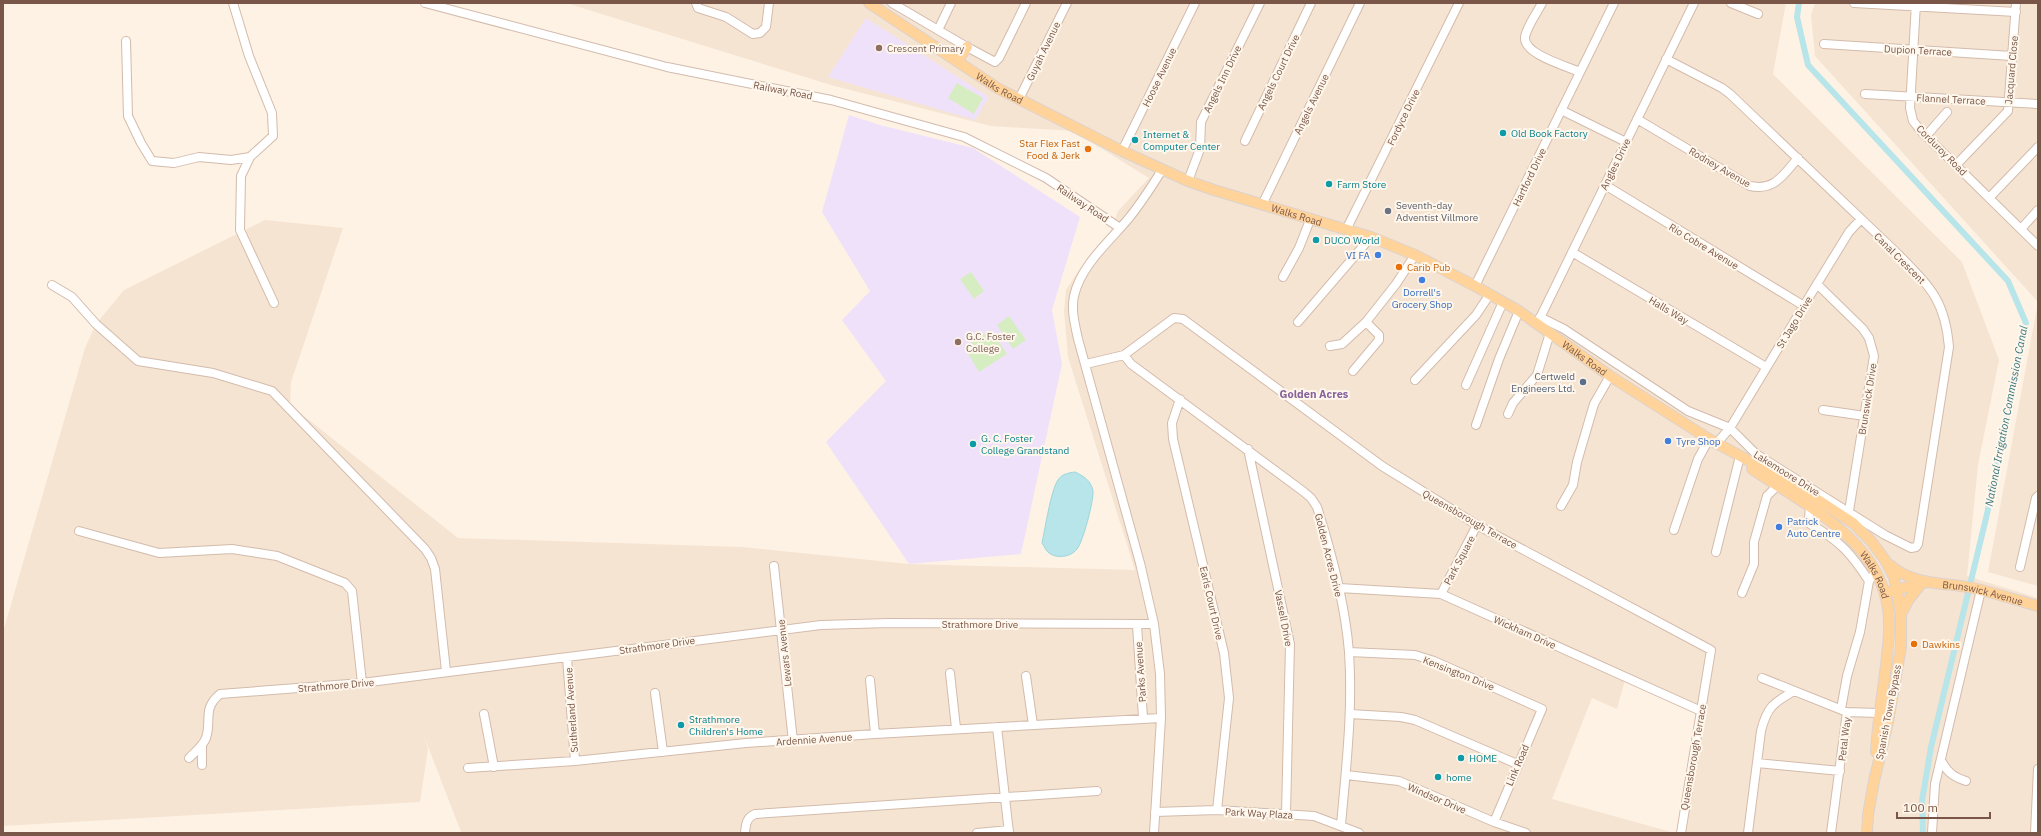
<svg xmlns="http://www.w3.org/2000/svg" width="2041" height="836" viewBox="0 0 2041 836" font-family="'IBM Plex Sans',sans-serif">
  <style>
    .residential { fill: #f6e4d2 }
    .education { fill: #f0e1fb }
    .green { fill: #d6edc1 }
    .water { fill: #b7e5ea; stroke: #9cd6dc }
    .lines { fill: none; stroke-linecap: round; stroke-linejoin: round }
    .canal { stroke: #b7e5ea; stroke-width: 6 }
    .minor-casing { stroke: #d3bbac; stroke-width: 10 }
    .major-casing { stroke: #dcd3cf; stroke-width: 12 }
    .minor { stroke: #fff; stroke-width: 8 }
    .major { stroke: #ffd39a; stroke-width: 10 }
    .education-dot { fill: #8d6e63; stroke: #fff7ec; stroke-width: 1.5 }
    .culture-dot { fill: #0f9aa8; stroke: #fff7ec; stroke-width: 1.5 }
    .food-dot { fill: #e8710a; stroke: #fff7ec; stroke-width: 1.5 }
    .worship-dot { fill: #6b7280; stroke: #fff7ec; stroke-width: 1.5 }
    .shop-dot { fill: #3f7fe0; stroke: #fff7ec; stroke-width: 1.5 }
    .service-dot { fill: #5c6f8a; stroke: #fff7ec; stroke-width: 1.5 }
    .labels { text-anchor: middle; stroke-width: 4; stroke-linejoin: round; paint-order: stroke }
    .education-label { font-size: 10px; fill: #785e54; stroke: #fff7ec; text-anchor: start }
    .street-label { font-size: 10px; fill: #795647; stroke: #fff7ec }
    .culture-label { font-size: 10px; fill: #0d838f; stroke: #fff7ec; text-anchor: start }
    .food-label { font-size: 10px; fill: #c56008; stroke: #fff7ec; text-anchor: start }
    .worship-label { font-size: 10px; fill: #5b616d; stroke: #fff7ec; text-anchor: start }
    .shop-label { font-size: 10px; fill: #366cbe; stroke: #fff7ec; text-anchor: start }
    .service-label { font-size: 10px; fill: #4e5e75; stroke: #fff7ec; text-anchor: end }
    .neighbourhood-label { font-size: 11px; font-weight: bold; fill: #86629d; stroke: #fff7ec }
    .water-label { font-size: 11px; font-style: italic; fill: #3a7880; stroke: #fff7ec }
  </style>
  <rect width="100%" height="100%" fill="#fef2e4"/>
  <path class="residential" d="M566,3H1786L1773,74L1962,262L1999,360L1978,465L1967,576L2038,598V833H1680L1702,711L1625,680L1617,709L1592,698L1552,799L1675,833L461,832L424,736L428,749L420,802L3,826V632L85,348L96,324L124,290L265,220L343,228L291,382L290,405L458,538L742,547L909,564L1135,570L1068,357L1064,311L1066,290L1075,276L1091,254L1109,235L1118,211L1149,178L1073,131L991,126L831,85Z
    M1815,3H2038V586L1988,572L2038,302L1815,56L1811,15Z"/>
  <path class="education" d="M866,18L989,97L975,120L828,77Z
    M849,115L880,125L973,148L1080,217L1052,310L1062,364L1021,554L909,564L826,442L886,381L842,320L870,291L822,212Z"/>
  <path class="green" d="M957,83L983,98L974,114L948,98Z
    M971,272L984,291L974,299L960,279Z
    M1009,316L1026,340L1013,349L997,325Z
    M991,330L1007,354L979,372L964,347Z"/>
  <path class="water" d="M1075,472C1083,476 1091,480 1093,491C1094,500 1083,542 1077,549C1071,557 1057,559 1049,553C1046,551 1044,546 1042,543C1045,529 1051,490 1058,480C1062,474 1068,473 1075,472Z"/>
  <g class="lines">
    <path class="canal" d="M1799,3L1797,17L1808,65L2008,281L2026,323L1987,514L1931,747L1922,801L1923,833"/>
    <defs>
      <path id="minor" d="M233,3L249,56L272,113L273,136L250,157L241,176L240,230L274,303
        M425,3L667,67L831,100L964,137L1046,178L1120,228
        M696,3L698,8L726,17L753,34L760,33L766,27L769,3
        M892,3L967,47L995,62L999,58L1026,3
        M1542,3C1537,13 1527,26 1525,37C1523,54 1566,66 1580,72
        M1731,3L1758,14
        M1854,3L2016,12
        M1916,3L1910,108L1913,121L1921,131L2038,246
        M938,30L951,3
        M126,41L128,116L141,143L152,161L174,163L199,157L231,160L250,157
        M1824,44L2012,56
        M1865,94L2038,104
        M1019,99L1067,3
        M1561,110L1626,142
        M1637,119L1750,186C1775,191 1783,175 1798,158
        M1926,136L1947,112
        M1245,141L1311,3
        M1122,151L1195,3
        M1956,165L2008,111L2016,3
        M1188,181L1200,149L1201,122L1260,3
        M1605,185L1804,306
        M1989,198L2038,147
        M1262,205L1360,3
        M2021,229L2038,210
        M1346,230L1459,3
        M1572,252L1766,367
        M1283,277L1299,248L1310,220
        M1817,284L1863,329L1869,338L1874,356L1849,511
        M52,285L72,297L96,324L138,361L213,373L272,391L425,549L431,558L435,569L446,671
        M1475,286L1614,3
        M1540,317L1564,329L1688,411L1730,428L1756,454L1885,535L1911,548L1916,547L1918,544L1949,347C1945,300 1930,287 1899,255L1730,94L1722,88L1666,59
        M1298,322L1371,237
        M1538,322L1694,3
        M1330,346L1342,344L1366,322L1396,284L1415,255
        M1124,355L1131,364L1304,492L1311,498L1317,507C1332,554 1345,603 1349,652C1353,710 1346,768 1341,825
        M1086,364L1124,355L1174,318L1183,319L1382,466L1477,525L1711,650L1681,833
        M1353,371L1379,340V335L1366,322
        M1415,380L1476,315L1490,294
        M1466,385L1503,302
        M1180,399L1172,423L1173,439L1224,653L1229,698L1217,810
        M1823,410L1865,416
        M1508,414L1513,403L1537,375L1550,333
        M1476,425L1499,359L1519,311
        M1716,444L1730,428L1817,284L1849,232L1861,219
        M1248,449L1290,644L1286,814
        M1561,506L1573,485L1577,462L1594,404L1610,376
        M1810,507L1809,518L1810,524C1840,541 1851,553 1869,581
        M1674,530L1698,459L1709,439
        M79,531L159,553L232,549L277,556L345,583L352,591L362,683
        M1716,552L1739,460
        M774,566L793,741
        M2020,567L2036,498L2038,496
        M1339,588L1441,594L1701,711
        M1742,593L1754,564V542L1767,496L1777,486
        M1441,594L1477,525
        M1137,625L1143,718
        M1349,652L1415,655L1434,661L1542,709L1494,822
        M567,658L575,761
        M950,673L956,728
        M1026,676L1033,725
        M1762,678L1847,712L1878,713
        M870,680L875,734
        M655,693L663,752
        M1841,709L1847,676L1860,632L1869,581L1875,573
        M484,714L494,767
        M1350,714L1401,717L1415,720L1517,764
        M997,727L1009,833
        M202,746V765
        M189,758C195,752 203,746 206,738C212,720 202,709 220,694L362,683L821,625L889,623L1154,624
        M1942,762C1948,773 1954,777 1966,781
        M1757,763L1840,771
        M468,768L575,761L746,743L875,734L1161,718
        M1346,775L1399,781L1494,822L1526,833
        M1155,812L1217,810L1314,816L1359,833
        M745,833C746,824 746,818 755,814L1097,791
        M977,833L1009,830
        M1154,833L1161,718L1160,674L1154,624L1140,563L1078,339C1075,325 1071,310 1074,296C1081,265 1109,242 1129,218C1141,203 1152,186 1162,170
        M1748,833L1761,731C1767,707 1773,703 1794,691
        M1831,833L1847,712
        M1932,833L1935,784L1981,590
        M2035,833L2038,769"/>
      <g id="major">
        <path id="s1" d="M869,3L999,89L1122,151L1188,181L1214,190L1371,237L1415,255L1475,286L1519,311L1610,376L1709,439L1801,489L1853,523L1871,541L1885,560L1894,577L1901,614V647L1888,722L1874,781L1868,815L1867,833"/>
        <path d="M957,61L967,47"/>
        <path id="s2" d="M1752,469C1811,509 1894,546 1889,632C1887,672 1878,712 1876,752"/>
        <path id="s3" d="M1890,565C1914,586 1943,582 1973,588C1995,593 2016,600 2038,606"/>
        <path d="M1891,591L1924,583"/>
        <path d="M1901,614L1909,599L1921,584"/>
      </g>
    </defs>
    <use href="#minor" class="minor-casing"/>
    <use href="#major" class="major-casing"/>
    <use href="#minor" class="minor"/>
    <use href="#major" class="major"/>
  </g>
  <g class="education-dot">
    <circle cx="879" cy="48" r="4"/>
    <circle cx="958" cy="342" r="4"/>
  </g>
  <g class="culture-dot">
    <circle cx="1503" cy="133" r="4"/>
    <circle cx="1135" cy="140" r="4"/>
    <circle cx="1329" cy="184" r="4"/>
    <circle cx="1316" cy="240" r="4"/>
    <circle cx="973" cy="444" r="4"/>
    <circle cx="681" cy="725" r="4"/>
    <circle cx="1461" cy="758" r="4"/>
    <circle cx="1438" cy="777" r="4"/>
  </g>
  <g class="food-dot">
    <circle cx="1088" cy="149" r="4"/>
    <circle cx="1399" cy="267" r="4"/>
    <circle cx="1914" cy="644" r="4"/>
  </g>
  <circle class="worship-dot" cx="1388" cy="211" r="4"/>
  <g class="shop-dot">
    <circle cx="1378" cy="255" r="4"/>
    <circle cx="1422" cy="280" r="4"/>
    <circle cx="1668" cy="441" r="4"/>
    <circle cx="1779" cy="527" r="4"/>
  </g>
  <circle class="service-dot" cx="1583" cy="382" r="4"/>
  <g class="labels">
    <g class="education-label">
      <text x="887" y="52">Crescent Primary</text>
      <text x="966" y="340">G.C. Foster<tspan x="966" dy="12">College</tspan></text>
    </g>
    <g class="street-label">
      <text transform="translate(1918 50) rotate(3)" y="4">Dupion Terrace</text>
      <text transform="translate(1043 51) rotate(-64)" y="4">Guyah Avenue</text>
      <text transform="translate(2011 70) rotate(-85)" y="4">Jacquard Close</text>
      <text transform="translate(1278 72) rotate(-64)" y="4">Angels Court Drive</text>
      <text transform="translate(1159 77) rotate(-64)" y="4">Hoose Avenue</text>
      <text transform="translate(1222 79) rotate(-64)" y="4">Angels Inn Drive</text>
      <text dy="4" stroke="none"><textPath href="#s1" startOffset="156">Walks Road</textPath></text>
      <text transform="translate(783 90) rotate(11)" y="4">Railway Road</text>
      <text transform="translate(1951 99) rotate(3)" y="4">Flannel Terrace</text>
      <text transform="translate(1311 104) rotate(-64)" y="4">Angels Avenue</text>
      <text transform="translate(1403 117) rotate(-64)" y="4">Fordyce Drive</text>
      <text transform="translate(1942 150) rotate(45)" y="4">Corduroy Road</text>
      <text transform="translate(1615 164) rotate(-64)" y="4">Angles Drive</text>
      <text transform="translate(1720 167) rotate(30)" y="4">Rodney Avenue</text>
      <text transform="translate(1529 177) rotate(-64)" y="4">Hartford Drive</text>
      <text transform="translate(1083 203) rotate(34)" y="4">Railway Road</text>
      <text dy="4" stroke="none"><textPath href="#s1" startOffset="480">Walks Road</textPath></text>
      <text transform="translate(1704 246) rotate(31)" y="4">Rio Cobre Avenue</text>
      <text transform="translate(1900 258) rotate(45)" y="4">Canal Crescent</text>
      <text transform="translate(1669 310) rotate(31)" y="4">Halls Way</text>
      <text transform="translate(1794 322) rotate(-59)" y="4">St Jago Drive</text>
      <text dy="4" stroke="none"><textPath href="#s1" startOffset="804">Walks Road</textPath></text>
      <text transform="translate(1867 399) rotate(-81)" y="4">Brunswick Drive</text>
      <text transform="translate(1787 473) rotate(32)" y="4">Lakemoore Drive</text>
      <text transform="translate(1470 519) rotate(30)" y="4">Queensborough Terrace</text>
      <text transform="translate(1329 555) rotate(76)" y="4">Golden Acres Drive</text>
      <text transform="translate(1459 560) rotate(-62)" y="4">Park Square</text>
      <text dy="4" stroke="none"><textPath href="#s2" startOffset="165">Walks Road</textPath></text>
      <text dy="4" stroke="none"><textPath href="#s3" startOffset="98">Brunswick Avenue</textPath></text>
      <text transform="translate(1212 603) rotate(77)" y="4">Earls Court Drive</text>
      <text transform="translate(1284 618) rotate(79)" y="4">Vassell Drive</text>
      <text x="980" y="628">Strathmore Drive</text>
      <text transform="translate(1525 632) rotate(24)" y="4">Wickham Drive</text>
      <text transform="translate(657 645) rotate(-8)" y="4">Strathmore Drive</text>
      <text transform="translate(784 653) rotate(-96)" y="4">Lewars Avenue</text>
      <text transform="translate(1140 672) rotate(-94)" y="4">Parks Avenue</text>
      <text transform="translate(1459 673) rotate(22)" y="4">Kensington Drive</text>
      <text transform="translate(336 685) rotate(-5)" y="4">Strathmore Drive</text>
      <text transform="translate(571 710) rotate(-94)" y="4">Sutherland Avenue</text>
      <text transform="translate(1888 712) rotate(-79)" y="4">Spanish Town Bypass</text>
      <text transform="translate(814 739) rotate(-4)" y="4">Ardennie Avenue</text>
      <text transform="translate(1844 739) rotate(-83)" y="4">Petal Way</text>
      <text transform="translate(1693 757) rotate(-80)" y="4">Queensborough Terrace</text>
      <text transform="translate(1517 765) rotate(-67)" y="4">Link Road</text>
      <text transform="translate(1437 798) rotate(23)" y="4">Windsor Drive</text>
      <text transform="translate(1259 813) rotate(3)" y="4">Park Way Plaza</text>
    </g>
    <g class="culture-label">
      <text x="1511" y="137">Old Book Factory</text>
      <text x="1143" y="138">Internet &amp;<tspan x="1143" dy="12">Computer Center</tspan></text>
      <text x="1337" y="188">Farm Store</text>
      <text x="1324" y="244">DUCO World</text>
      <text x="981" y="442">G. C. Foster<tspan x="981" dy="12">College Grandstand</tspan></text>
      <text x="689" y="723">Strathmore<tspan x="689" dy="12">Children's Home</tspan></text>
      <text x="1469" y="762">HOME</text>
      <text x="1446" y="781">home</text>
    </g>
    <g class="food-label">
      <text x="1080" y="147" text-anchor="end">Star Flex Fast<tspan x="1080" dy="12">Food &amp; Jerk</tspan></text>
      <text x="1407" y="271">Carib Pub</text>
      <text x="1922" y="648">Dawkins</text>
    </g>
    <g class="worship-label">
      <text x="1396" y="209">Seventh-day<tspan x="1396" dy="12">Adventist Villmore</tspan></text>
    </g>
    <g class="shop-label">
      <text x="1370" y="259" text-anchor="end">VI FA</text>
      <text x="1422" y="296" text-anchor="middle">Dorrell's<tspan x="1422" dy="12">Grocery Shop</tspan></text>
      <text x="1676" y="445">Tyre Shop</text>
      <text x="1787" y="525">Patrick<tspan x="1787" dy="12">Auto Centre</tspan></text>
    </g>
    <g class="service-label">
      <text x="1575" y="380">Certweld<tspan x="1575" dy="12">Engineers Ltd.</tspan></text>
    </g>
    <g class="neighbourhood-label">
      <text x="1314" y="398">Golden Acres</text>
    </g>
    <g class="water-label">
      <text transform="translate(2006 416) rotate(-79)" y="4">National Irrigation Commission Canal</text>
    </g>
  </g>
  <rect width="2041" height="836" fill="none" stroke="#795647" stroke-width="8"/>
  <path d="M1897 812v6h93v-6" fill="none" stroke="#795647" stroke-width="2"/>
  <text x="1903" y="812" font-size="12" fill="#795647" stroke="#fff7ec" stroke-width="3" paint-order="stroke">100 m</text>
</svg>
